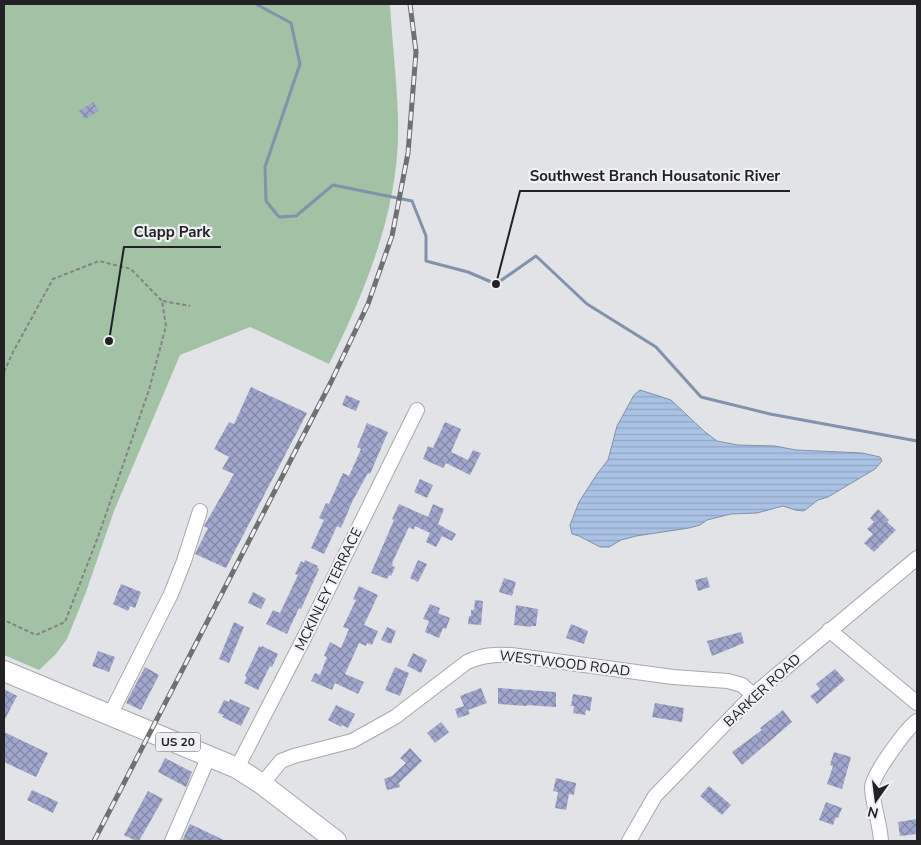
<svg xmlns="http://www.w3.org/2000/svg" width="921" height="845" viewBox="0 0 921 845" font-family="'Nunito Sans',sans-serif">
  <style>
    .park { fill: #a3c1a4 }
    .water { fill: url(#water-rules); stroke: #8192aa }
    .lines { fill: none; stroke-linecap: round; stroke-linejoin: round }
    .stream { stroke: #8192aa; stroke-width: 3 }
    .building { fill: url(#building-cross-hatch) }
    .minor-casing { stroke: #a7a8ac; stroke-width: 16 }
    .highway-casing { stroke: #a7a8ac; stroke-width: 22 }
    .path { stroke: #838386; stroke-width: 2; stroke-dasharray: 4 2.5; stroke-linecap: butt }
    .minor { stroke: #fff; stroke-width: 14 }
    .highway { stroke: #fff; stroke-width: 20 }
    .rail-casing { stroke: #6f7072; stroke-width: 5 }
    .rail { stroke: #eff0f4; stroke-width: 3; stroke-dasharray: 9; stroke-linecap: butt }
    .labels { text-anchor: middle; stroke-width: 4.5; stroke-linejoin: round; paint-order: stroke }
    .shield { fill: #eff0f4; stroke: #606062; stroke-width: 1 }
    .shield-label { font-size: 12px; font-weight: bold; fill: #222224 }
    .street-label { font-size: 14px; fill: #222224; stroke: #eff0f4 }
    .leader { fill: none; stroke: #222224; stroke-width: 2 }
    .callout-dot { fill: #222224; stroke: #eff0f4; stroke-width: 2 }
    .callout-label { font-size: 15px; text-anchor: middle; font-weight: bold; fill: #222224; stroke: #eff0f4; stroke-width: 4.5; stroke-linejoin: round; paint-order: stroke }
  </style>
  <defs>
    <pattern id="water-rules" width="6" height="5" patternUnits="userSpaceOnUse" patternTransform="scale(1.25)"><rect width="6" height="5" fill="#aac2e4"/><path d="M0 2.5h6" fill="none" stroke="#92a6c3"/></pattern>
    <pattern id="building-cross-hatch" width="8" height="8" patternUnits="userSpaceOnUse" patternTransform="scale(1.25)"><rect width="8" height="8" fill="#a0a6cc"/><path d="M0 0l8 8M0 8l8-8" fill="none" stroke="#8287a5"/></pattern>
  </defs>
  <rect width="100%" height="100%" fill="#e2e3e7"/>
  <path class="park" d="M4,4H390C392,42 397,80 398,118C401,204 367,288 329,364L250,327L180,355L114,511L86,592L67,639L56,654L39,670L4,655Z"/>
  <path class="water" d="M640,390L671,400L705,432L717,441L738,445L775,446L796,450L862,453L880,457L882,461L875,469L828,497L818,500L804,511L795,510L783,506L757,513L731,514L707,520L700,525L689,528L636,536L621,540L609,547H600L579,536L572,534L570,525L579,502L597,474L608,460L617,426L634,395Z"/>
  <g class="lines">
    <path class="stream" d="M256,4L291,23L300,64L265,167L266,201L279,217L296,216L333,185L412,201L426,236V261L468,272L496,284L536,256L587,304L656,347L701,397L770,414L917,441"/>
  </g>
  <path class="building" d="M93,102L99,111L85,119L79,111Z
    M251,387L307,413L226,568L195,554L208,528L204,526L234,474L222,469L229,457L214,449L229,422L234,424Z
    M346,395L360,401L356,411L342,405Z
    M445,422L461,429L451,452L468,460L473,450L481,453L470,475L446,463L443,468L423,459L428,446L433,448Z
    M367,423L388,432L370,474L368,473L353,500L341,528L337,526L324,554L311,548L324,520L319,518L326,503L329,504L343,473L349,476L361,449L357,447Z
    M420,479L433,485L427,498L414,492Z
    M399,504L428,517L433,504L444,509L438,524L456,534L452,541L442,536L436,547L426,542L430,533L415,526L414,530L409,527L392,563L393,564L392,566L395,567L391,576L389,575L387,579L371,573L394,520L392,519Z
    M878,509L889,520L887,522L896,530L874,552L864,543L873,534L867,529L874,522L870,518Z
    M305,560L318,566L317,568L319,569L301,609L299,608L287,634L266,624L273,610L280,613L298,575L295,574L301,561L304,563Z
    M418,560L427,564L418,582L410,578Z
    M707,577L710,587L698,591L695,580Z
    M504,578L516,582L512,596L499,592Z
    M121,584L141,592L135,608L130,606L128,611L113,604Z
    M359,586L378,595L364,625L378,631L372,645L367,643L366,646L359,643L345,674L364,682L358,694L335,683L332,690L311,681L315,673L320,675L327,657L324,656L330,642L341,648L349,629L343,627L356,600L353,599Z
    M253,592L266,599L261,609L248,603Z
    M475,600L483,601L481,625L468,624L469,616H471V610H474Z
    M430,604L440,608L438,613L450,618L446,629L443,628L439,638L425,632L429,621L423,619Z
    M516,605L538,609L536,626H531V627L514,625Z
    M234,622L244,627L229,663L219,659Z
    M571,624L588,631L584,644L566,638Z
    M387,627L396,631L391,644L381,640Z
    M741,632L744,643L712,656L707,641Z
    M259,646L262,647V646L278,654L272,667L270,666L258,690L244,683L247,677L245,676Z
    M98,651L115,657L109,672L92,666Z
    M413,653L427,660L421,673L407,666Z
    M145,667L159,675L141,710L126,703Z
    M395,667L409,673L400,696L385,690Z
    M835,669L845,680L817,704L810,696L820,689L816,684Z
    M481,688L487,703L468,710L470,714L458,718L455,709L464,706L460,696Z
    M498,688L556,692V707L527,705V706L498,704Z
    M4,689L17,696L4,721Z
    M573,694L592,697L590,711L586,710L585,715L573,713L574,706H571Z
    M230,699L250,708L241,726L222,717L224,715L218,713L224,700L229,702Z
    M655,703L684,708L682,722L652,717Z
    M336,705L355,714L348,728L342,725L341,727L328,720Z
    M783,710L792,722L742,765L732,752L762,730L760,728Z
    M441,722L449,732L435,743L427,733Z
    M4,732L48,753L36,777L4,762Z
    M410,748L422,761L399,783L400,787L387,790L384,779L392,776L406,763L400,758Z
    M834,752L851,757L842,789L827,784L833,766L830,765Z
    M165,758L192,772L186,787L158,772Z
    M556,778L576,783L574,795L569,794L566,810L555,808L558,792L553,791Z
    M709,786L731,805L722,815L700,796Z
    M32,790L58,802L53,813L27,800Z
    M148,791L163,799L139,841H136L124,835Z
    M826,802L842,808L838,818L836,817L833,825L819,820Z
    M917,819V834L900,836L898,822Z
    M190,824L226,841H182Z"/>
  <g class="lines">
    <defs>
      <path id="minor" d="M829,630L917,703
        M110,715L171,594L184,561L200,511
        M237,768L304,638L417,410
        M262,784L281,761L294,756L352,741L395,717L467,662C482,655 495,654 511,655L673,677L728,681L742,685L753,695
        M172,841L209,756
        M629,841L655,796L753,695L917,558
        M881,841C880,823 873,806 872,788C871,776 907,728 917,721"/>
      <path id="highway" d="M4,671L237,768L262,784L336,841"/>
    </defs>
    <use href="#minor" class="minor-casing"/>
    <use href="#highway" class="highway-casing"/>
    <path class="path" d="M163,301L190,306
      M4,372L13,352L53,279L99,261L131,269L162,301L166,326L149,390L98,537L65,622L36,635L4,620"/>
    <use href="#minor" class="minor"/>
    <use href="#highway" class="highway"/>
    <defs>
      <path id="rail" d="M94,841L331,382L368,304L392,236L408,153L416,52L410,4"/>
    </defs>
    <use href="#rail" class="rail-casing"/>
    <use href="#rail" class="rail"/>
  </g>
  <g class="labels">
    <rect class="shield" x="155.5" y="732.5" width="45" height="19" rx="4"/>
    <g class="shield-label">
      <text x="178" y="746">US 20</text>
    </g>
    <g class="street-label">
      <text transform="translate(328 589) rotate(-64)" y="5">MCKINLEY TERRACE</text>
      <text transform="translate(565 663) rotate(7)" y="5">WESTWOOD ROAD</text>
      <text transform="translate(762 690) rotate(-43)" y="5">BARKER ROAD</text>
    </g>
  </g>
  <path class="leader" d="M496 284L520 191H790M109 341L124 247H221"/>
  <g class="callout-dot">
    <circle cx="496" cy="284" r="5"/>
    <circle cx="109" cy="341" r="5"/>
  </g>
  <g class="callout-label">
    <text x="655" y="181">Southwest Branch Housatonic River</text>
    <text x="172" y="237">Clapp Park</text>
  </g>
  <rect width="921" height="845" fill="none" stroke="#222224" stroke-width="10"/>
  <g transform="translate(876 800) rotate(194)" stroke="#eff0f4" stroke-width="4" paint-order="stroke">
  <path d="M0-4L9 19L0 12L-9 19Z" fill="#222224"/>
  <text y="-8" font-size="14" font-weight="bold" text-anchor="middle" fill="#222224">N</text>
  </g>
</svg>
